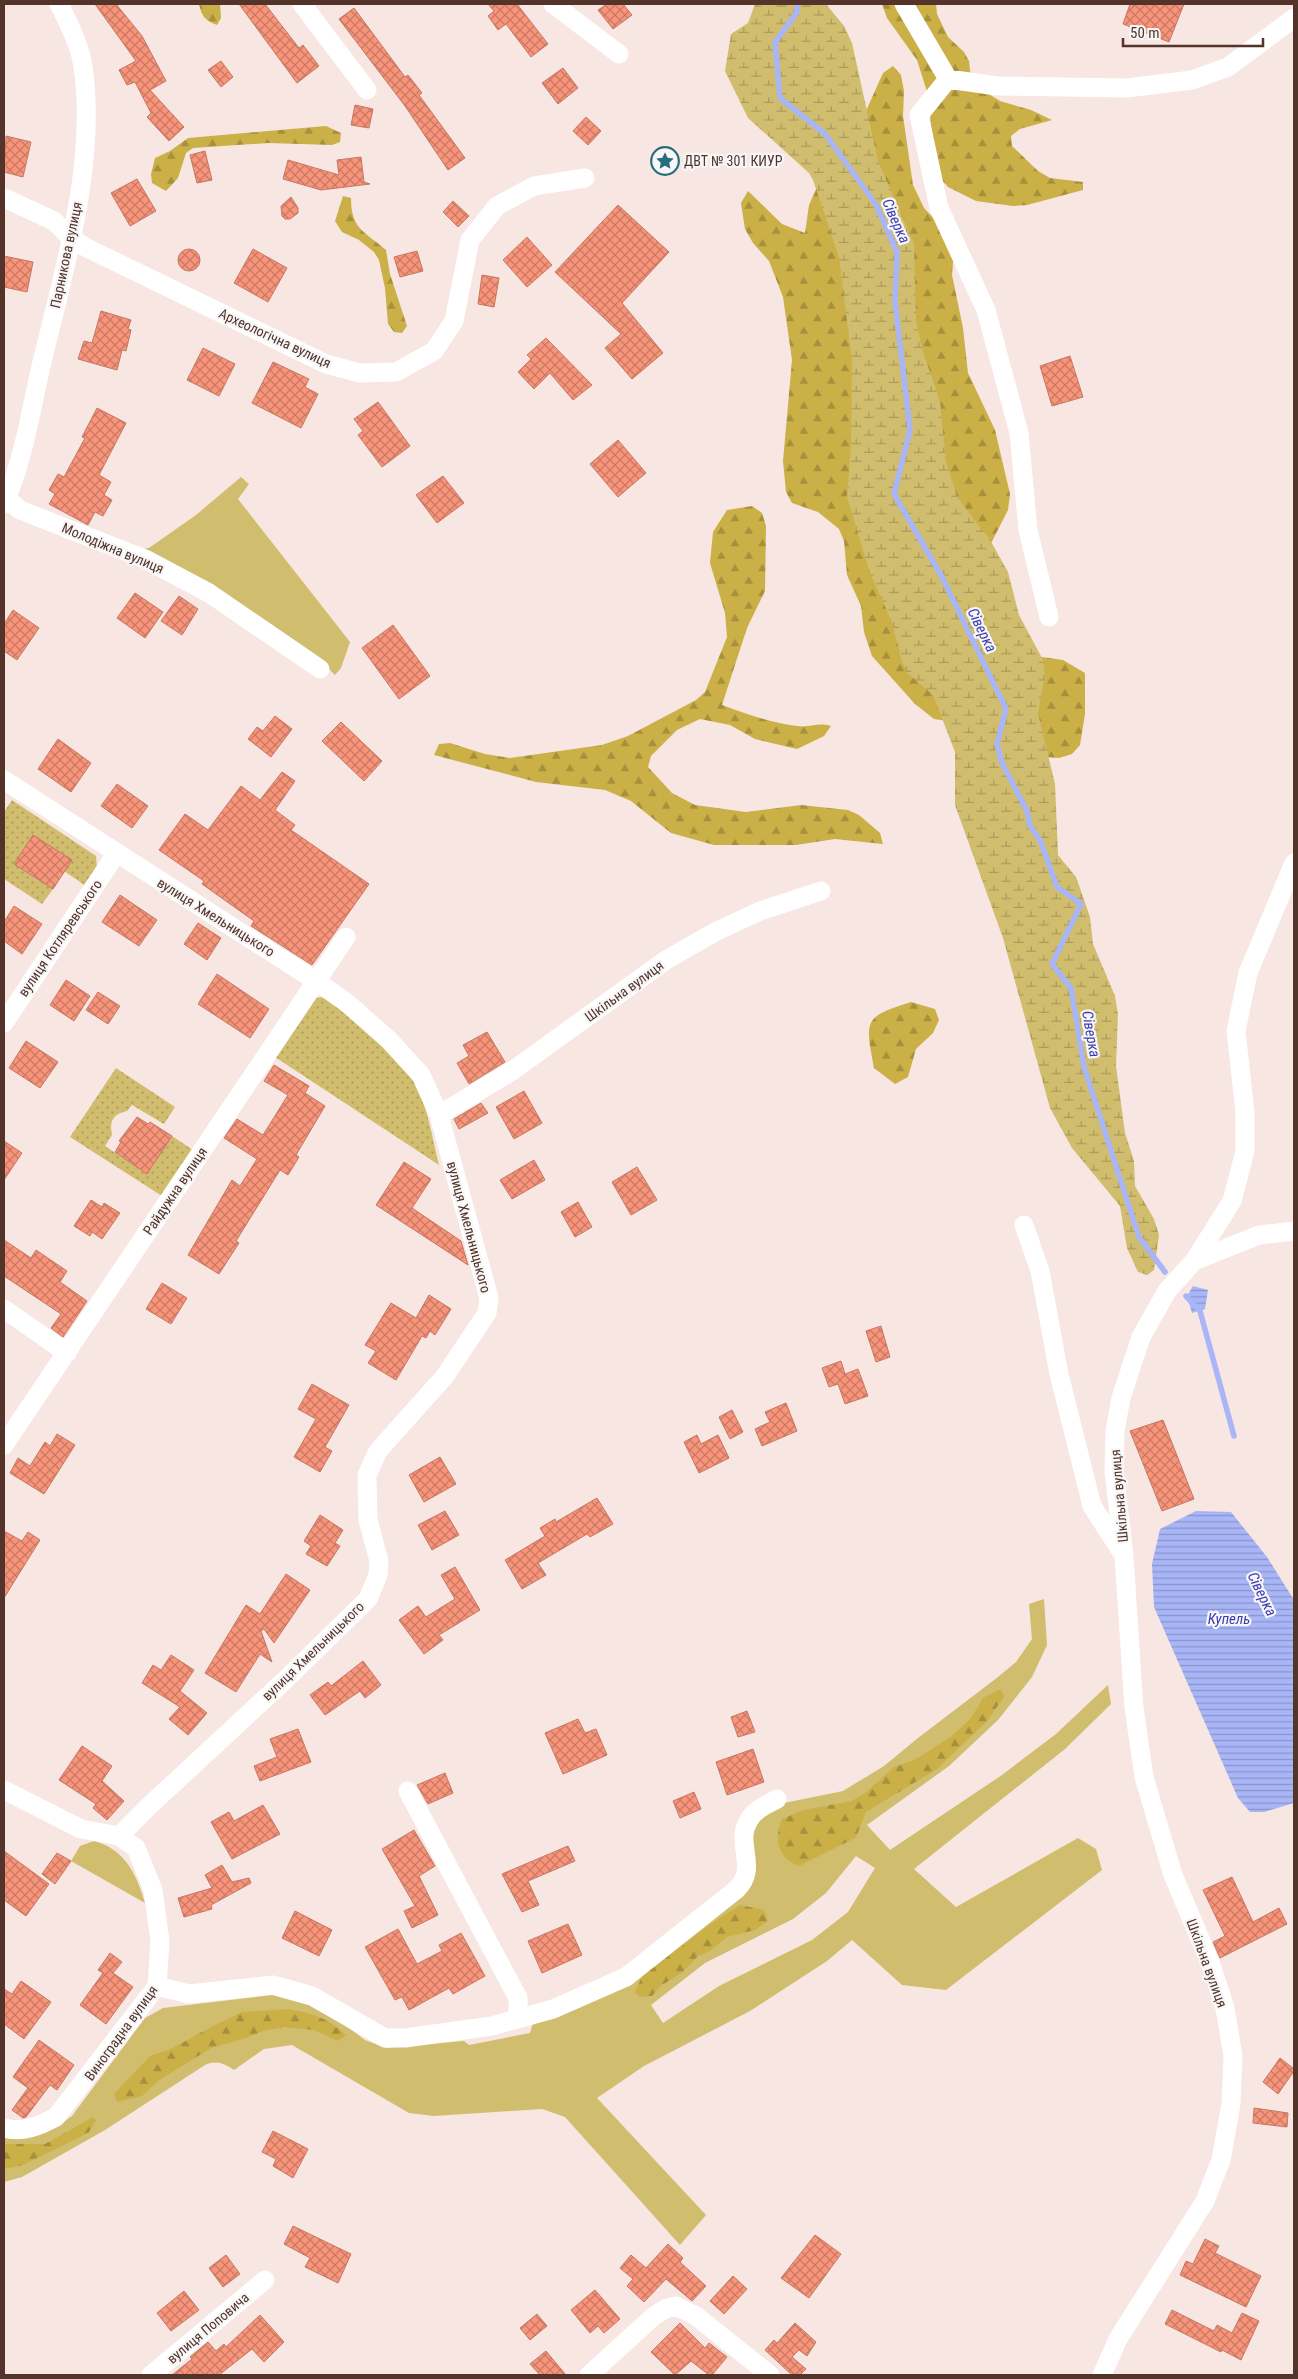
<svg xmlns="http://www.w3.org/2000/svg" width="1298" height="2379" viewBox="0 0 1298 2379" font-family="'Roboto Condensed',sans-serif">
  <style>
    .grass { fill: #d1bd6e; fill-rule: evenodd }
    .forest { fill: url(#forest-firs) }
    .wetland { fill: url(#wetland-marsh) }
    .park { fill: url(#park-dots) }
    .water { fill: url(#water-rules) }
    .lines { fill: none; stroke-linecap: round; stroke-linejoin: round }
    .stream { stroke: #a8b5f7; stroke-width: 5.5 }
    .building { fill: url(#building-cross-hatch); stroke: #c57864 }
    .street { stroke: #fff; stroke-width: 19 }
    .labels { text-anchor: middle; stroke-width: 4.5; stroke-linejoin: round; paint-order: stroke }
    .poi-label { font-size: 14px; fill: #54332a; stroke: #f7f7f7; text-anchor: start }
    .street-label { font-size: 14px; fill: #54332a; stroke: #f7f7f7 }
    .water-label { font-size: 15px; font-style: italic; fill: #3b3bb6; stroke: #f7f7f7 }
  </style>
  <defs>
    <pattern id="forest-firs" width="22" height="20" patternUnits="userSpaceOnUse" patternTransform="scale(1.25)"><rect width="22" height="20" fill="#cab046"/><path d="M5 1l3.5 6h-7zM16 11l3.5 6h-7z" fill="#a7903b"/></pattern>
    <pattern id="wetland-marsh" width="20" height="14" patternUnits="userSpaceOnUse" patternTransform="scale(1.25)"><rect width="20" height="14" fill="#d1bd6e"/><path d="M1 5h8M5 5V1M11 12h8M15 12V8" fill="none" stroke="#ac9a5b"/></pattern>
    <pattern id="park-dots" width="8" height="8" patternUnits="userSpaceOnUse" patternTransform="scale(1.25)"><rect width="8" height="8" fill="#d1bd6e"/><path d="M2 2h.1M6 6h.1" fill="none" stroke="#ac9a5b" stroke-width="1.8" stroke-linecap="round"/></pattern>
    <pattern id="water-rules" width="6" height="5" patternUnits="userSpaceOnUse" patternTransform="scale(1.25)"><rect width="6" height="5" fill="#a8b5f7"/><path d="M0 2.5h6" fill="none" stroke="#8b94c8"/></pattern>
    <pattern id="building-cross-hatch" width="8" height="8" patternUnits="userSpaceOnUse" patternTransform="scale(1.25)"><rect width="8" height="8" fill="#f8947a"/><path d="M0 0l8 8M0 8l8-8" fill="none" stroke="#cb7964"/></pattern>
  </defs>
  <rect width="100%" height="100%" fill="#f7e6e1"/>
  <path class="grass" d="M241,477L249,484L238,499L350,642L341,668L335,675L324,664L134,551L149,548L196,515Z
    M1044,1599L1047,1645L1032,1677L998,1720L949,1766L867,1825L890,1850L1002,1775L1056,1734L1108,1685L1111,1704L1065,1749L914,1869L956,1907L1078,1838L1096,1849L1102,1870L946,1990L902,1985L852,1940L827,1961L750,2011L644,2066L597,2098L706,2215L680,2245L565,2117L542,2109L434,2116L409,2113L292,2045L264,2049L234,2070C223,2063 217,2060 205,2065L105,2130L22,2177L4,2182V2135L58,2126L72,2116L145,2018L163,2008L272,1995L309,2005L342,2023L365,2040L386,2048L464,2041L469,2045L530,2033L533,2023L629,1981L741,1893L754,1823L784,1803L843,1791L884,1766L918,1738L998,1677L1016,1662L1032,1639L1029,1604ZM856,1856L875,1868L848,1912L812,1940L719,1986L663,2023L651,2005L705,1963L793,1919L826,1893Z
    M94,1841C125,1849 137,1875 145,1903L71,1861L80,1846Z"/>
  <path class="forest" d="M199,4H220L221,18L217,25C204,20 202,16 199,4Z
    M882,4H936L937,14L948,37L964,52L969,61L971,78L976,86L1000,101L1031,110L1052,120L1020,129L1011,136L1012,146L1038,171L1050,178L1083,182V190L1027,205L1013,206L976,201L948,187L941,179L931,128L929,98L917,60L887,18Z
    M893,66L901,75L904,91L903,116L913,185L924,208L941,226L954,251L952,275L963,328L968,373L995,430L1010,494L1008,510L982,561L1028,655L1063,660L1085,673V714L1080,745L1072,754L1059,758L1046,757L989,727L934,719L915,704L872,656L864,632L861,606L847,575L844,541L839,529L818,512L792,503L786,492L783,461L792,360L783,297L769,261L753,243L745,229L741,203L748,191L782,224L805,233L809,205L820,180L857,131L883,73Z
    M326,126L341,133L340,142L332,145L268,143L193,148L186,153L178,178L166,191L152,183L151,174L155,158L170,151L188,138Z
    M343,196L351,198C351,229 364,231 386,250L390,274L407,326L402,333L394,332L388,324L385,288L379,260L374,252L359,240L342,232L335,221Z
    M752,506L762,513L766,526L765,591L747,628L722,705C746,714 772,723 797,726C811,728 816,722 831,726L824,736L797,749L755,739L730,725L700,719L677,730L651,756L648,767L672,793L695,805L746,812L801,805L848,810L859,815L880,833L883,844L835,839L796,845H714L671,833L631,801L605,790L536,782L434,755L439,744L450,743L485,754L510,758L602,745L628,736L696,700L705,692L727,637L725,613L710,563L713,532L727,510Z
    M911,1002L935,1009L939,1020L933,1033L916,1049L908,1077L895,1084L874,1068C865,1020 863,1017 911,1002Z
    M1001,1689L1004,1697L987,1721L937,1769L866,1812L856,1837L851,1840L799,1866C777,1858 774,1838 782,1819L803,1810L852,1801L865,1793L894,1767L916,1759L952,1736L971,1718L983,1698Z
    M740,1905L764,1910L768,1921L755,1930L727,1937L710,1951L698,1956L683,1972L662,1985L652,1996L640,1997L635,1992L642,1976L712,1923Z
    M288,2009C314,2014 326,2017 346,2035L338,2041L314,2030L284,2027L263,2031L246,2038L211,2048L158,2081L142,2096L117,2102L114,2094L150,2056L171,2049L211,2027L242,2012Z
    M93,2117L96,2120L89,2132L76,2139L23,2165L4,2169V2144H45Z"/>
  <path class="wetland" d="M755,4H826L844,26L852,43L878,161L914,244L916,320L922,349L940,401L946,462L958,498L978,525L989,538L1008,572L1019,615L1043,660L1045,676L1038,713L1055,784L1058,855L1076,877L1090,917L1093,944L1115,996L1118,1014L1116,1066L1125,1133L1134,1161L1135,1186L1154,1219L1159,1235L1154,1270L1147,1275L1138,1272L1127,1248L1120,1206L1072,1148L1050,1108L1003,938L955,805V752L933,695L906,672L901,658L892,622L870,573L847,497L851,447L852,361L839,257L813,180L809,173L748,118L725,71L731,34L748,23Z"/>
  <path class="park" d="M12,800L96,856L97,869L86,886L64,871L71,860L33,835L14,864L53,889L42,904L4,879V812Z
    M323,997C352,1018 394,1049 413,1080C428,1105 432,1138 439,1165L275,1057L315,998Z
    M116,1068L175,1107L164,1124L132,1105L127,1111C113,1114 109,1121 112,1135L105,1146L147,1174L172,1136L193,1150L162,1196L70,1137Z"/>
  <path class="water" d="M1193,1286L1208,1290L1205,1309L1192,1313L1187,1296Z
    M1196,1511L1231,1512L1267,1557L1294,1600V1803L1264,1812H1250L1238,1798L1154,1607L1152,1564L1160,1529Z"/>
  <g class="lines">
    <path class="stream" d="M797,4V12L775,42L780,98L825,134L875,203L897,252L895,301L910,430L894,494L942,577L1006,709L997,744L1002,763L1027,811L1030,826L1040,840L1057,887L1081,904L1052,964L1071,988L1084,1067L1139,1237L1165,1272
      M1186,1296L1200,1311L1234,1436"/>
  </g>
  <path class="building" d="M95,4H116L142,36L166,81L150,90L184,127L169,141L147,117L151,113L135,82L127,85L119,70L136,61Z
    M239,4H265L299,48L303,45L319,66L297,83Z
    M488,4H517L548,44L531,57L506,24L498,30L488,16L494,11Z
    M607,4H623L632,15L613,29L598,10Z
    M1130,4H1184L1169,42L1123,24Z
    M354,8L405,77L408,75L422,93L419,95L465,158L448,170L405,106L339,19Z
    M221,61L233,77L221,87L208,70Z
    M563,68L578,88L558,104L542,83Z
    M355,105L373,109L369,128L351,125Z
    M586,117L601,131L588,145L573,131Z
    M6,136L31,142L23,177L4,172Z
    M205,151L212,180L197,183L190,155Z
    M361,157L364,182L370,184L321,190L283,179L288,160L339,175L337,160Z
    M137,179L156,211L130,226L111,193Z
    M291,197L298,208V213L290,219H285L282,216L281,206Z
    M453,201L469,216L458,227L443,212Z
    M618,205L669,252L622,303L663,353L632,379L605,348L621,334L555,272Z
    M527,237L552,265L527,287L503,260Z
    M253,249L287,268L268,302L234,283Z
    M178 260a11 11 0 1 1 22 0a11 11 0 1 1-22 0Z
    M417,251L423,271L400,277L394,257Z
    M4,256L33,262L27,292L4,287Z
    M482,275L499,278L494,307L478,304Z
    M101,311L131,320L128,329L131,330L126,351L122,350L117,370L78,359L84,341L92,343Z
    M546,338L592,385L573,400L550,373L534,389L518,372L531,359L527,355Z
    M203,348L235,364L219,396L187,380Z
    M1070,356L1083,397L1052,406L1040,366Z
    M273,362L309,379L305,387L318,394L301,428L252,403Z
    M378,402L410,446L382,467L358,435L363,431L354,419Z
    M97,408L126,423L99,475L111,482L104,495L112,500L103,516L95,512L88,525L49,504L55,494L49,490L58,474L64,477L85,438L82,437Z
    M618,440L646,473L618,497L590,464Z
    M443,476L464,503L437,523L416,495Z
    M135,593L163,612L145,638L117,618Z
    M179,596L198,609L182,635L161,621Z
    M13,610L39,628L17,660L4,651V624Z
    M393,625L430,676L399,699L362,648Z
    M275,716L292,729L271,757L248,739L257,727L263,731Z
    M341,722L382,761L364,781L322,741Z
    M58,739L91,763L71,792L38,769Z
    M282,772L295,781L275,810L295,825L291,830L369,884L312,965L251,926L254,921L202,884L204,881L159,850L185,814L208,830L241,786L260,800Z
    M117,784L148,806L132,828L101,806Z
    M33,835L72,860L53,889L14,864Z
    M120,895L157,920L139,946L102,922Z
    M14,906L42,924L22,954L4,941V922Z
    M198,923L221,938L207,960L184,944Z
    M217,974L269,1009L250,1038L198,1004Z
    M66,980L90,996L74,1021L50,1005Z
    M98,992L120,1006L108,1024L86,1010Z
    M487,1032L505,1062L469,1084L457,1063L469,1056L463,1045Z
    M26,1041L58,1062L40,1088L9,1068Z
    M274,1065L309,1086L305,1093L325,1106L296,1155L299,1157L288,1175L280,1170L236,1241L239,1243L219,1274L188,1255L232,1180L240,1186L257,1159L224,1138L237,1119L263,1135L288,1095L264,1081Z
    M524,1091L542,1123L514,1139L496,1107Z
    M481,1103L488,1113L459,1129L454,1119Z
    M137,1117L148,1124L150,1122L172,1136L147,1174L115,1152L121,1142L119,1141Z
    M4,1141L22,1153L4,1180Z
    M534,1160L545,1180L512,1199L500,1180Z
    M404,1162L431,1179L412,1208L461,1241L468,1265L376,1205Z
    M637,1167L657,1200L631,1215L612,1182Z
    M91,1200L102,1207L104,1203L120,1213L102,1239L92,1232L90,1236L74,1226Z
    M578,1202L592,1227L575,1237L561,1212Z
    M4,1240L31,1258L36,1250L67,1271L60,1282L87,1301L63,1337L51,1328L61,1314L4,1276Z
    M162,1283L187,1298L171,1324L146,1309Z
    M429,1295L451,1309L435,1335L430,1331L426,1338L422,1336L396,1380L368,1363L376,1351L365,1345L391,1303L416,1318Z
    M881,1326L890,1357L876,1362L866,1331Z
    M841,1361L845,1374L858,1369L868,1396L845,1404L838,1384L829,1387L822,1368Z
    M312,1384L349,1405L325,1447L332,1451L320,1472L294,1457L316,1419L298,1409Z
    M786,1403L797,1431L762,1446L755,1429L770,1422L765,1412Z
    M732,1410L743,1432L730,1439L719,1417Z
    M1163,1420L1194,1499L1162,1511L1130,1431Z
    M57,1434L75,1445L44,1494L10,1473L18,1458L30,1466L45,1442L50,1446Z
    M697,1435L701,1444L718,1435L729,1458L699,1473L684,1442Z
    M440,1457L456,1484L424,1502L409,1475Z
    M597,1498L613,1524L590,1537L587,1534L538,1563L546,1575L522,1589L505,1560L545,1536L540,1528L555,1519L556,1522Z
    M445,1511L459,1535L432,1550L418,1525Z
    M320,1515L343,1530L335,1543L340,1546L327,1566L306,1554L311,1546L304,1541Z
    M4,1531L22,1541L28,1532L40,1540L4,1598Z
    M455,1567L480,1610L439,1635L443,1640L424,1654L399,1620L418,1606L426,1617L455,1599L441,1575Z
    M286,1574L310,1590L274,1643L264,1629L261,1631L272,1662L260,1654L236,1692L205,1673L246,1605L260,1614Z
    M171,1655L194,1670L180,1691L207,1713L188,1735L169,1719L180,1707L142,1683L153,1665L161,1670Z
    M363,1661L381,1685L365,1698L360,1691L325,1715L310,1695L328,1682L331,1686Z
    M747,1711L755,1732L738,1737L731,1717Z
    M578,1719L585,1733L596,1729L607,1755L563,1774L545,1733Z
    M298,1729L311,1762L260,1781L254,1766L277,1757L270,1739Z
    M82,1746L112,1766L102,1781L124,1801L107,1820L93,1808L96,1804L59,1780Z
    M753,1749L764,1782L727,1795L716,1762Z
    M445,1773L453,1793L428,1804L417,1785Z
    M694,1792L701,1809L680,1818L673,1801Z
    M263,1805L280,1834L232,1859L211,1822L229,1812L234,1821Z
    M414,1830L435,1866L419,1876L438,1915L412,1928L404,1911L415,1906L382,1849Z
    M568,1846L575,1861L528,1881L539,1905L522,1912L502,1874Z
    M4,1851L49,1884L26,1916L4,1900Z
    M57,1853L71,1861L55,1884L42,1874Z
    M222,1865L232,1882L249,1878L251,1883L211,1905L212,1909L184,1917L178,1898L212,1888L205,1875Z
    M1232,1877L1253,1922L1279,1908L1287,1924L1220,1958L1213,1942L1225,1936L1203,1890Z
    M295,1911L332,1930L319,1956L282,1938Z
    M568,1924L582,1955L542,1973L528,1941Z
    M398,1929L417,1964L442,1951L439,1945L461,1933L485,1976L453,1994L449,1988L409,2010L402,1997L395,2000L365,1947Z
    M110,1953L122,1962L113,1973L133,1987L106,2024L80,2005L103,1973L98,1970Z
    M21,1981L51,2002L24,2039L4,2024V1989L12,1994Z
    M39,2040L74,2065L57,2090L50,2085L26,2117L23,2118L12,2110L28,2088L13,2077Z
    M1280,2058L1294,2069V2071L1278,2094L1263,2082Z
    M1254,2108L1288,2113L1287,2127L1253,2123Z
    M273,2131L308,2149L293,2178L273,2166L276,2159L262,2152Z
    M293,2226L351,2254L338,2283L305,2267L310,2258L284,2244Z
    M815,2235L841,2254L809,2298L781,2278Z
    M1205,2239L1219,2246L1215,2253L1261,2276L1246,2307L1180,2275L1186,2261L1193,2264Z
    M668,2244L683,2258L680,2262L706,2286L692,2301L666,2279L644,2302L627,2286L633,2279L620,2268L631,2255L646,2268Z
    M226,2255L240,2274L223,2287L209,2268Z
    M733,2276L747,2289L724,2314L710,2301Z
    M595,2290L620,2319L604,2333L598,2326L590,2333L571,2310Z
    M184,2291L199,2310L171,2331L157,2313Z
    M1172,2310L1214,2331L1217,2325L1232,2333L1242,2313L1259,2321L1241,2360L1222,2350L1221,2352L1165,2324Z
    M537,2314L547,2326L530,2340L520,2328Z
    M260,2315L284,2342L264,2362L252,2349L219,2375H172L192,2359L190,2357L208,2342L216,2351L224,2344L226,2347Z
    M680,2323L705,2348L709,2343L727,2357L712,2375H709L691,2361L675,2375L651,2352Z
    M795,2323L816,2342L807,2356L799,2350L792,2357L806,2369L800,2375H792L765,2350L774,2340L777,2343Z
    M546,2351L566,2375H540L530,2364Z"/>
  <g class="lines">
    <path class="street" d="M302,4L367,90
      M553,4L619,54
      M904,4L948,79L919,115L939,208L986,310L1019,433L1028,530L1049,617
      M948,79L997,86L1127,88L1192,80L1228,67L1294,18
      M4,198L54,221L71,238L87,248L326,364L360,373L396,372L434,351L454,321L470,240L497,206L534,186L585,178
      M4,496L20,510L145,559L209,593L320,669
      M4,504C24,460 31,408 42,362C64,270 97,162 83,67C80,45 69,24 59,4
      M4,780L316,981L347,1003L389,1040L421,1075L439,1115L489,1298L487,1313L445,1376L378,1451L367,1475L368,1520L379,1561L378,1575L368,1599L283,1682L149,1806L119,1836
      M4,1023L116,854
      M439,1115L512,1071L666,960L715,932L760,911L821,891
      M1024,1225L1040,1271L1059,1374L1092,1506L1121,1551
      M1194,1261L1232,1201L1245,1151V1112L1236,1031L1248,973L1294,863
      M4,1309L67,1353
      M4,1445L346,937
      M4,1790L81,1829L119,1836L136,1848L153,1890L160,1941L157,1986L56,2117C39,2126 23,2133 4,2128
      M408,1791L518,1998V2018
      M157,1986L189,1994L273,1985L312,1996L385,2038H405L492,2026L553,2009L626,1977L737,1889C759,1867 734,1843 749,1820C755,1809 767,1805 777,1799
      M151,2375L265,2280
      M589,2375L654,2316L665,2309L676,2306L696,2316L770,2375
      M1102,2375L1118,2339L1205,2201L1221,2160L1231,2104L1233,2056L1225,2008L1211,1965L1173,1875L1144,1777L1134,1708L1124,1556L1114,1472L1115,1431L1121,1398L1141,1337L1167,1291L1194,1261L1259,1235L1294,1231"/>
  </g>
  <defs>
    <symbol id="sight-ring" viewBox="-11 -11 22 22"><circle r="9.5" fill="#f7f7f7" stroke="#286d7d" stroke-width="1.5"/><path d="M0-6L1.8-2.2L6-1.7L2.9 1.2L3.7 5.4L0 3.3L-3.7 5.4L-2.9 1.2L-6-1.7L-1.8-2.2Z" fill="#286d7d"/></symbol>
  </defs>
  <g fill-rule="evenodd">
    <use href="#sight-ring" x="649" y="145" width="32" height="32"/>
  </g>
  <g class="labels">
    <g class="poi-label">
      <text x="684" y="166">ДВТ № 301 КИУР</text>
    </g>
    <g class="street-label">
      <text transform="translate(66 255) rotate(-78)" y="5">Парникова вулиця</text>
      <text transform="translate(275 338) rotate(25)" y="5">Археологічна вулиця</text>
      <text transform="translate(113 548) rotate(23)" y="5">Молодіжна вулиця</text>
      <text transform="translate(216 917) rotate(32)" y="5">вулиця Хмельницького</text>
      <text transform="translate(60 938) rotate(-56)" y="5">вулиця Котляревського</text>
      <text transform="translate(624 991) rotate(-36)" y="5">Шкільна вулиця</text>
      <text transform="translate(175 1191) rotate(-56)" y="5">Райдужна вулиця</text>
      <text transform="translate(469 1227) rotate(75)" y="5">вулиця Хмельницького</text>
      <text transform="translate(1119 1496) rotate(-95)" y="5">Шкільна вулиця</text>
      <text transform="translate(313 1651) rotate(-44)" y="5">вулиця Хмельницького</text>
      <text transform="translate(1207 1963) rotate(70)" y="5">Шкільна вулиця</text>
      <text transform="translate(121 2033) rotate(-54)" y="5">Виноградна вулиця</text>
      <text transform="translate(208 2328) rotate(-40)" y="5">вулиця Поповича</text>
    </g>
    <g class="water-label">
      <text transform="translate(896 221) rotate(66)" y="5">Сіверка</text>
      <text transform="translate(982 630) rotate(64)" y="5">Сіверка</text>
      <text transform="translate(1091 1034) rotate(80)" y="5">Сіверка</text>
      <text transform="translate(1262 1594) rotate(64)" y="5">Сіверка</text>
      <text x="1229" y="1624">Купель</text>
    </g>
  </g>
  <rect width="1298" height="2379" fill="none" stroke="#54332a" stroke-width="10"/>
  <path d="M1123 38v8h140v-8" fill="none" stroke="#54332a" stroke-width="2.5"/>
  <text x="1130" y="38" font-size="15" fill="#54332a" stroke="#f7f7f7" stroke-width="4" paint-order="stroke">50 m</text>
</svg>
